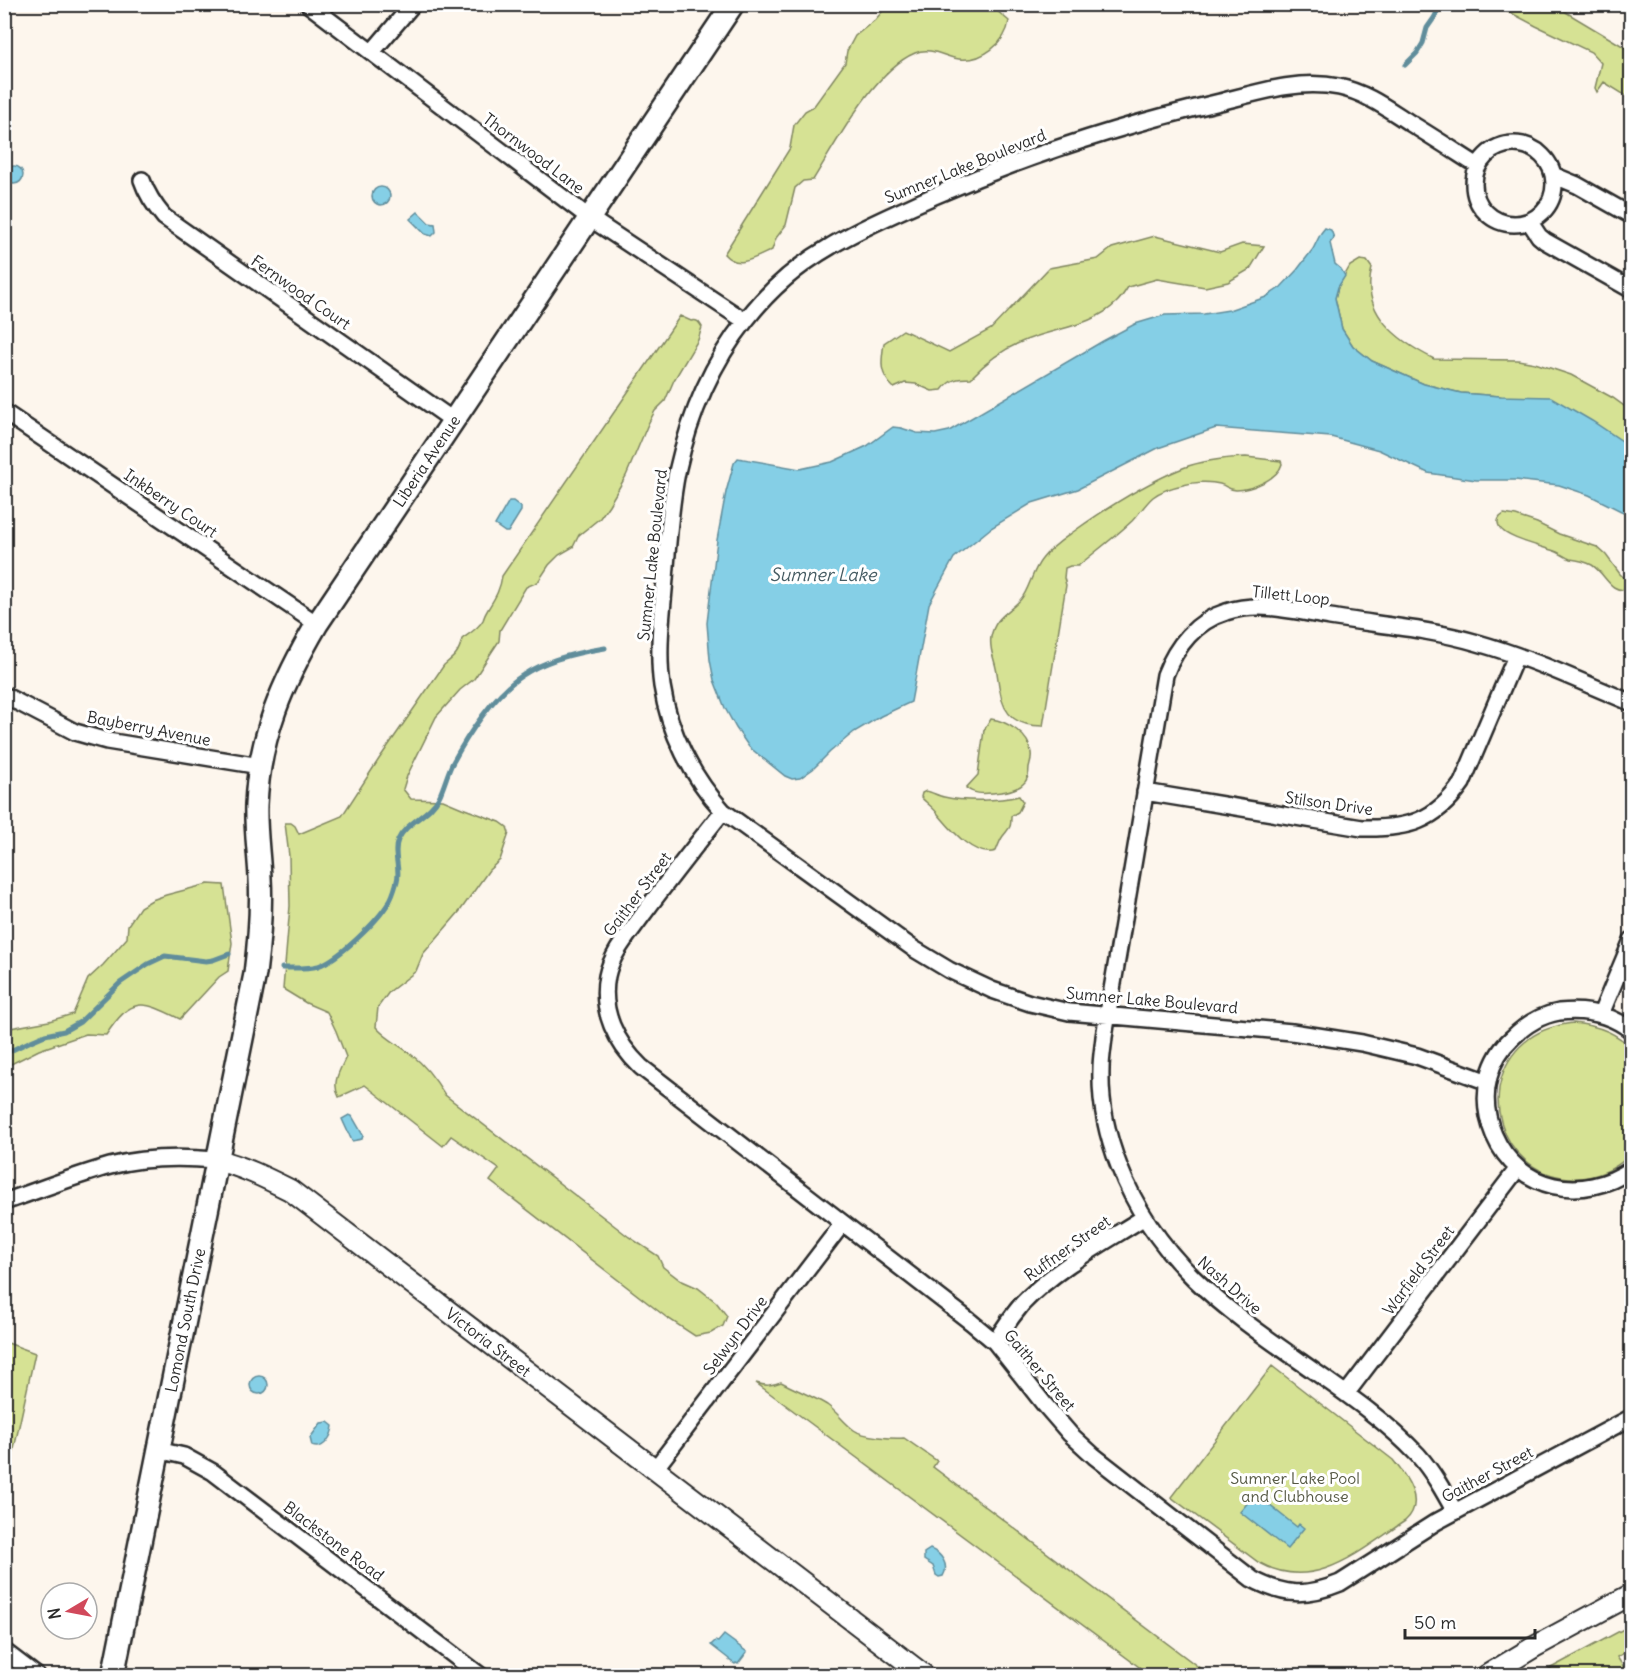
<svg xmlns="http://www.w3.org/2000/svg" width="1636" height="1680" viewBox="0 0 1636 1680" font-family="Delius,sans-serif">
  <style>
    .green { fill: #d6e294; stroke: #808660; stroke-width: 1.5 }
    .water { fill: #85cfe6; stroke: #618d9b; stroke-width: 1.5 }
    .lines { fill: none; stroke-linecap: round; stroke-linejoin: round }
    .stream { stroke: #618d9b; stroke-width: 5 }
    .minor-casing { stroke: #2b2b2b; stroke-width: 20 }
    .tertiary-casing { stroke: #2b2b2b; stroke-width: 24 }
    .secondary-casing { stroke: #2b2b2b; stroke-width: 26 }
    .minor { stroke: #fff; stroke-width: 15 }
    .tertiary { stroke: #fff; stroke-width: 20 }
    .secondary { stroke: #fff; stroke-width: 21 }
    .labels { text-anchor: middle; stroke-width: 6; stroke-linejoin: round; paint-order: stroke }
    .street-label { font-size: 16px; fill: #2b2b2b; stroke: #fff }
    .park-label { font-size: 16px; fill: #565945; stroke: #fff }
    .water-label { font-size: 18px; font-style: italic; fill: #465c63; stroke: #fff }
  </style>
  <rect width="100%" height="100%" fill="#fdf6ed"/>
  <filter id="ink" filterUnits="userSpaceOnUse"><feTurbulence type="fractalNoise" baseFrequency=".0167" numOctaves="2"/><feDisplacementMap in="SourceGraphic" scale="12" xChannelSelector="R" yChannelSelector="G"/><feConvolveMatrix kernelMatrix="1 2 1 2 8 2 1 2 1" color-interpolation-filters="sRGB"/></filter>
  <g filter="url(#ink)">
    <path class="green" d="M888,5H990L1009,21C1006,43 982,62 959,59C944,57 931,46 915,53C874,70 836,143 813,180L803,181L795,188L786,225L776,238L772,250C756,257 738,270 724,254L790,148L794,125L805,111L814,106L845,63L847,51L855,36L875,20Z
      M1496,5H1554L1631,51V99L1604,82L1597,92L1595,88L1601,63L1591,52L1536,26Z
      M1155,236L1220,252L1242,244L1264,246L1250,269L1228,282L1205,287L1157,279L1128,287C1125,292 1121,298 1117,302C1091,328 1051,328 1019,343C1000,351 985,363 971,378C958,378 950,379 942,390L932,391L916,384L905,383L894,388C879,374 881,362 884,343L903,330L949,352L991,329L1049,268L1098,259L1112,248Z
      M1360,260L1367,261L1372,268C1360,313 1398,341 1434,359L1518,360L1535,363L1571,375L1613,398L1631,411V447L1622,442L1500,396L1461,393L1424,384L1372,361L1353,346L1342,329L1335,298L1338,287L1350,266Z
      M680,316L691,321C697,319 699,322 702,327L698,340L674,380L665,401L655,411L648,424L626,476L609,505L600,518L579,535L573,547L559,555L549,565L538,582L526,587L500,630L499,641L474,679L460,690L436,717L407,776L403,789L411,799L443,800L462,808L500,822L507,827L509,833L500,860L489,870L460,911L423,954L416,971L389,992L378,1007L376,1027C386,1039 400,1045 412,1055C426,1066 436,1080 445,1095L629,1237L658,1256L663,1267L680,1280L698,1288L716,1302L727,1316L723,1326L711,1333L695,1336L666,1317L490,1181L499,1169L451,1136L443,1146L365,1085L339,1097C331,1083 340,1070 346,1057L336,1031L327,1012L306,1003L283,989L290,906L289,856L285,823H291L295,826L299,834L342,816L379,759L444,665C454,657 459,653 462,639C469,634 479,628 483,620C484,617 485,614 487,611C494,599 500,591 502,576Z
      M1246,457L1281,461L1282,464C1278,479 1251,490 1236,490C1227,489 1227,486 1220,484C1209,481 1194,482 1183,485C1173,487 1161,491 1153,497C1145,504 1139,514 1132,521C1115,537 1096,551 1078,566H1070L1065,568L1064,578L1066,585L1043,726C1018,726 1004,717 1000,691C998,683 998,676 996,668C994,658 989,648 991,637C995,616 1009,613 1021,599C1029,590 1032,571 1042,559C1050,548 1062,540 1073,532C1105,509 1146,483 1183,468C1203,460 1224,458 1246,457Z
      M1504,514L1516,516L1537,523L1559,534L1597,547L1606,555L1620,574L1631,584V591L1628,589C1610,594 1606,574 1592,565C1584,561 1578,560 1570,559C1565,557 1561,554 1557,552C1544,547 1503,538 1499,526C1497,522 1498,520 1500,517Z
      M991,719C1007,721 1030,735 1031,753C1032,758 1030,763 1029,767C1029,773 1028,780 1023,784C1016,791 1001,792 992,793C982,794 974,794 966,788L978,775L984,730Z
      M926,791C932,792 938,796 944,797C966,802 998,801 1019,796L1023,802L1018,812L1011,816C1011,828 1010,827 1003,836C1000,840 998,846 996,851C974,859 950,828 938,814C933,807 926,803 921,797L922,793Z
      M208,884L224,885L232,943L228,971L219,977L180,1019C142,1000 132,996 106,1035L86,1034L39,1050L5,1067V1029L49,1021L73,1014L88,979L103,965L127,938L128,925L140,907L152,900L166,895Z
      M1573,1023C1595,1025 1616,1031 1632,1049L1631,1154C1615,1170 1593,1180 1569,1178C1498,1173 1472,1080 1530,1038C1542,1029 1558,1025 1573,1023Z
      M5,1342L35,1353L6,1486H4Z
      M1272,1366L1393,1460C1407,1477 1426,1503 1405,1521C1359,1551 1314,1594 1258,1562L1171,1497Z
      M781,1382C796,1390 812,1396 827,1405C837,1412 844,1423 854,1430C863,1437 894,1439 904,1438L937,1461L933,1467L1209,1675H1150L756,1383C765,1386 771,1386 781,1382Z
      M1631,1625V1649L1617,1657L1629,1675H1538Z"/>
    <path class="water" d="M5 175a9 9 0 1 1 18 0a9 9 0 1 1-18 0Z
      M372 196a9 9 0 1 1 18 0a9 9 0 1 1-18 0Z
      M418,212L429,223L435,224L436,232L432,236L425,234L410,219Z
      M1325,228L1331,230L1334,238L1330,243L1335,264L1341,269L1345,276L1338,287L1335,298L1342,329L1353,346L1372,361L1424,384L1461,393L1500,396L1551,397L1592,421L1631,447V516L1589,495L1559,485L1515,480H1476L1428,473L1379,450L1331,437L1216,428L1158,448L1078,489L1032,503L991,528L954,558L929,604L911,702L881,716L854,732L830,752L813,769L800,778L792,779L785,776L749,747L736,728L725,708L714,680L710,660L707,623L717,540L726,492L734,463L738,458L800,469L832,462L867,446L893,427L901,428L917,433L935,434L949,431L1103,341L1135,324L1165,315L1204,314L1229,310L1266,297L1281,287L1297,270L1313,249L1321,233Z
      M509,501H513L521,507V511L508,532H505L495,525Z
      M349,1115L352,1116L363,1135L362,1139L352,1141L342,1119Z
      M250 1385a9 9 0 1 1 18 0a9 9 0 1 1-18 0Z
      M328,1422L333,1426C332,1436 324,1451 312,1446L310,1438L321,1423Z
      M1255,1494L1297,1527L1299,1524L1304,1528L1287,1549L1240,1512Z
      M930,1549C941,1553 950,1565 943,1576L939,1577L936,1575L933,1566L924,1560V1553Z
      M724,1635L747,1652L738,1664L736,1663L735,1664L729,1660V1659L711,1645L715,1641L718,1642Z"/>
    <g class="lines">
      <path class="stream" d="M1405,65L1417,53L1423,43L1427,28L1434,18L1441,4
        M282,968C294,968 307,969 318,966C339,959 378,921 389,902C393,896 395,888 397,881C401,868 392,853 398,840C406,822 430,815 439,797C444,787 447,774 452,764C468,734 495,693 523,675C545,660 580,652 605,648
        M4,1054L31,1041L45,1035L64,1031L80,1022L120,983L148,964L165,956L206,961L213,960L229,954"/>
      <defs>
        <path id="minor" d="M308,4L591,219L745,321
          M372,52L413,4
          M1474 184a40 40 0 1 1 80 0a40 40 0 1 1-80 0Z
          M1478,166C1456,152 1433,137 1410,123C1388,109 1365,92 1339,87C1299,79 1259,92 1220,102C1122,125 1026,156 934,196C899,212 864,226 831,246C798,265 769,290 746,320C711,364 689,418 677,472C670,507 668,543 665,579C662,614 657,651 662,686C669,732 692,777 723,811L914,949L949,970L992,990L1030,1003L1069,1012L1292,1032L1362,1043L1417,1056L1488,1082
          M1553,175L1577,185L1632,216
          M142,180C147,195 154,205 164,217L454,421
          M1529,221L1539,236L1545,241L1632,290
          M4,412L317,624
          M4,695L75,732L107,741L260,766
          M1145,792L1362,828C1407,829 1435,822 1462,783L1516,656
          M723,811C696,845 669,879 644,913C630,933 612,952 607,976C600,1011 616,1043 641,1067L971,1322L995,1342L1044,1404L1070,1434L1094,1456L1252,1579C1284,1596 1306,1597 1340,1583L1436,1522L1632,1417
          M1601,1014L1632,940
          M1632,1031C1611,1014 1585,1009 1559,1012C1541,1015 1525,1025 1512,1038C1501,1048 1493,1062 1489,1077C1484,1096 1486,1116 1494,1135C1518,1191 1583,1203 1632,1169
          M4,1202C39,1190 74,1176 110,1166C144,1157 181,1157 216,1160
          M995,1342C1003,1329 1012,1316 1022,1304C1056,1268 1102,1244 1143,1218
          M1346,1394L1518,1168
          M158,1450L184,1456L213,1472L481,1676
          M655,1469L843,1223
          M1455,1512C1444,1492 1433,1472 1418,1455C1383,1418 1342,1391 1301,1362C1222,1307 1155,1259 1119,1166C1107,1136 1100,1102 1101,1069C1101,1058 1103,1048 1104,1037L1165,675C1176,646 1196,621 1226,612C1259,601 1296,611 1330,617C1379,625 1431,629 1478,643C1531,658 1581,682 1632,703
          M4,1651L37,1676"/>
        <g id="tertiary">
          <path id="s1" d="M216,1160C242,1166 266,1178 290,1190L925,1676"/>
          <path d="M1486,1676L1534,1647L1632,1594"/>
        </g>
        <g id="secondary">
          <path id="s2" d="M113,1676L255,974C259,942 262,911 260,878C259,854 255,829 256,805C259,736 283,682 317,624L733,4"/>
        </g>
      </defs>
      <use href="#minor" class="minor-casing"/>
      <use href="#tertiary" class="tertiary-casing"/>
      <use href="#secondary" class="secondary-casing"/>
      <use href="#minor" class="minor"/>
      <use href="#tertiary" class="tertiary"/>
      <use href="#secondary" class="secondary"/>
    </g>
  </g>
  <g class="labels">
    <g class="street-label">
      <text transform="translate(534 153) rotate(37)" y="6">Thornwood Lane</text>
      <text transform="translate(965 166) rotate(-22)" y="6">Sumner Lake Boulevard</text>
      <text transform="translate(301 292) rotate(35)" y="6">Fernwood Court</text>
      <text dy="6" stroke="none"><textPath href="#s2" startOffset="1275">Liberia Avenue</textPath></text>
      <text transform="translate(171 503) rotate(34)" y="6">Inkberry Court</text>
      <text transform="translate(652 555) rotate(-84)" y="6">Sumner Lake Boulevard</text>
      <text transform="translate(1291 595) rotate(6)" y="6">Tillett Loop</text>
      <text transform="translate(149 728) rotate(11)" y="6">Bayberry Avenue</text>
      <text transform="translate(1329 803) rotate(8)" y="6">Stilson Drive</text>
      <text transform="translate(637 894) rotate(-53)" y="6">Gaither Street</text>
      <text transform="translate(1152 1000) rotate(5)" y="6">Sumner Lake Boulevard</text>
      <text transform="translate(1067 1248) rotate(-35)" y="6">Ruffner Street</text>
      <text transform="translate(1418 1270) rotate(-53)" y="6">Warfield Street</text>
      <text transform="translate(1230 1285) rotate(41)" y="6">Nash Drive</text>
      <text dy="6" stroke="none"><textPath href="#s2" startOffset="363">Lomond South Drive</textPath></text>
      <text transform="translate(735 1335) rotate(-53)" y="6">Selwyn Drive</text>
      <text dy="6" stroke="none"><textPath href="#s1" startOffset="330">Victoria Street</textPath></text>
      <text transform="translate(1040 1370) rotate(50)" y="6">Gaither Street</text>
      <text transform="translate(1487 1474) rotate(-28)" y="6">Gaither Street</text>
      <text transform="translate(334 1541) rotate(37)" y="6">Blackstone Road</text>
    </g>
    <g class="park-label">
      <text x="1295" y="1484">Sumner Lake Pool<tspan x="1295" dy="18">and Clubhouse</tspan></text>
    </g>
    <g class="water-label">
      <text x="823" y="581">Sumner Lake</text>
    </g>
  </g>
  <rect width="1636" height="1680" fill="none" stroke="#fff" stroke-width="24"/>
  <rect x="12" y="12" width="1612" height="1656" fill="none" stroke="#2b2b2b" stroke-width="2" filter="url(#ink)"/>
  <g transform="translate(69 1611) rotate(260)"><circle r="28" fill="#ffffff" stroke="#aaaaaa" stroke-width="1.5"/>
  <path d="M0-4.5L10 22L0 15L-10 22Z" fill="#d1495b"/>
  <text y="-9" font-size="16" font-weight="bold" text-anchor="middle" fill="#2b2b2b">N</text>
  </g>
  <path d="M1405 1629v9h130v-9" fill="none" stroke="#2b2b2b" stroke-width="3"/>
  <text x="1414" y="1629" font-size="18" fill="#2b2b2b" stroke="#ffffff" stroke-width="4.5" paint-order="stroke">50 m</text>
</svg>
